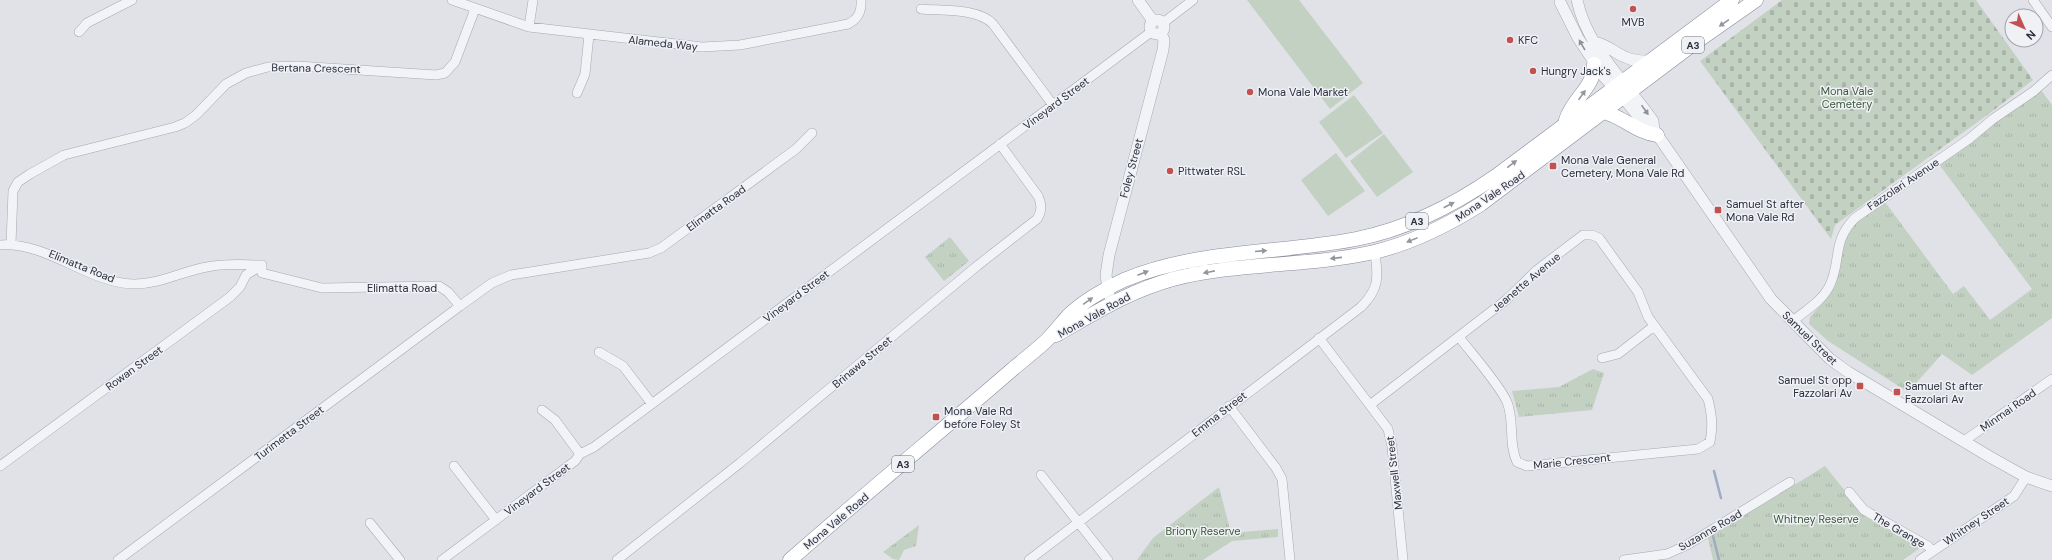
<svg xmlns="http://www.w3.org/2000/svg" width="2052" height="560" viewBox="0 0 2052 560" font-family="'DM Sans',sans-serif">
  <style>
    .grass { fill: url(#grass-tufts) }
    .cemetery { fill: url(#cemetery-stones) }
    .pitch { fill: #c3d1c2 }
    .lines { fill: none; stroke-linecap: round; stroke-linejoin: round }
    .stream { stroke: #9eabc4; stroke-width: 2.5 }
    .minor-casing { stroke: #a6a8b1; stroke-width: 10 }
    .tertiary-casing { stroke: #a6a8b1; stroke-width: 12 }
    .trunk-casing { stroke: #898d9d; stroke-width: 15 }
    .minor { stroke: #f2f3f6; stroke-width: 9 }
    .tertiary { stroke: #f2f3f6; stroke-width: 11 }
    .trunk { stroke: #fff; stroke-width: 14 }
    .oneway { fill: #94969e }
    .oneway2 { fill: #8e909a }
    .poi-dot { fill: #c15251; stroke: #eff1f5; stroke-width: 1.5 }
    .labels { text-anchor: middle; stroke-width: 3; stroke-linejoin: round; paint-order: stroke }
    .shield { fill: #eff1f5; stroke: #656874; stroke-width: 1 }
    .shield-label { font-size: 10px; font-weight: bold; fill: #2a2e3d }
    .poi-label { font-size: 11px; fill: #2a2e3d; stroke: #eff1f5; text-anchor: start }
    .street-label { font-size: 11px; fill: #2a2e3d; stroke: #eff1f5 }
    .park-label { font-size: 11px; fill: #3a5839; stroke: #eff1f5 }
  </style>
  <defs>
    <pattern id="grass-tufts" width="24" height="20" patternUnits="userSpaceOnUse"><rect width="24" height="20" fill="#c3d1c2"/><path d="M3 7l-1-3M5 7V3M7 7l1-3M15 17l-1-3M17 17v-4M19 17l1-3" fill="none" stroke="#a8b4a8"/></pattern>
    <pattern id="cemetery-stones" width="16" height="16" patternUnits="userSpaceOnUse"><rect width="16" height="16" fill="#c3d1c2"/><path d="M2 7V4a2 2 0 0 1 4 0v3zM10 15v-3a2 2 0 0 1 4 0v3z" fill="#a8b4a8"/></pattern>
  </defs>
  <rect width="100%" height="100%" fill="#e0e2e7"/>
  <path class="grass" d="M2041,90L2052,105V318L1972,375L1942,354L1908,392L1828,341L1809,324L1810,317L1827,298L1835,282L1845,236L1858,221L1885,202L1953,294L1964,286L1990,320L2032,289L1938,163Z
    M950,237L969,261L944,281L925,257Z
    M1593,369L1604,373L1592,410L1519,417L1512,391L1559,387Z
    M1825,466L1866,517L1920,548L1903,560H1713L1708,538Z
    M1219,487L1231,533L1278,529V537L1232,541L1203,560H1137L1153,538Z
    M919,525L916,546L904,550L899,560L893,559L883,552Z"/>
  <path class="cemetery" d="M1782,0H1976L2033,80L1990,113L1835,225L1831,239L1700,61Z"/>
  <path class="pitch" d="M1247,0H1299L1363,83L1330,109Z
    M1354,95L1383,133L1346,158L1319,122Z
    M1384,134L1413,172L1377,197L1350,161Z
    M1336,153L1365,191L1328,216L1301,180Z"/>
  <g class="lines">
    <path class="stream" d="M1714,471L1721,498
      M1713,536L1719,560"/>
    <defs>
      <path id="minor" d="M452,0L529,27L702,47L740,45L848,24C858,19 862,12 861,0
        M2033,0L2052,27
        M921,9C942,11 978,8 993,24L1053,105
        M1163,23L1193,0
        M529,27L533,0
        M79,32L87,23L132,0
        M577,93L585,74L589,35
        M11,244L13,191L18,182L30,174L64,155L175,127L185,123L196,115L226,84L246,73L268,67L297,66L436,75L445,73L455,62L475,9
        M0,245C49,242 86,282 133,284C158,285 183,271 207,267C225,263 244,265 262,265V273L322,288L439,286L448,292L460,306L492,283L511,275L649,253L661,248L796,149L812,133
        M1793,321C1806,310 1821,302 1829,287C1842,262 1831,242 1855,218L1969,139L1993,119L2034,91L2052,75
        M1319,338L1388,429L1392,447L1403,560
        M599,352L623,366L652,404
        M1602,358L1618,354L1654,326
        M1370,405L1506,300L1537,270L1583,235H1592L1599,238L1638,292L1648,317L1708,399C1712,415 1713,426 1710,442L1698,449L1527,466L1517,462C1508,443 1515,422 1507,402C1499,384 1472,354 1459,337
        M1229,406L1276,468L1282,479L1290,560
        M542,410L555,420L580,454
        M1964,441L2052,379
        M0,466L230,297L240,287L246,275L262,265
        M454,466L496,520
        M1041,475L1108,560
        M1849,492L1864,510L1928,546L1932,551
        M370,523L400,560
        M118,560L460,306
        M442,560L575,461L580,454L594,447L1151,32
        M617,560L740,463L977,266L1037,219C1042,211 1042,205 1038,196L1000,144
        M1029,560L1361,307C1380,288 1378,277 1375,252
        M1624,560L1667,554L1687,545L1790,482
        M1920,560L2014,496L2026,477"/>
      <path id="tertiary" d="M1138,0L1153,21
        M1577,0C1587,48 1626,82 1653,121L1654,130
        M1560,2L1578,38L1604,77L1623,97L1646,126L1654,130L1771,299L1830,359L1848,372L1990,457L2026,477L2052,486
        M1150 27a7 7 0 1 1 14 0a7 7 0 1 1-14 0Z
        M1593,42C1607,44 1613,52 1625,57C1633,61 1640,61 1648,61
        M1109,295L1106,275L1109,255L1163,50L1164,40L1161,34"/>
      <path id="trunk" d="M1604,112C1623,117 1638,133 1657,135
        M1566,120C1572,99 1595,87 1594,64
        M1056,335C1095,313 1129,291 1173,279C1239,262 1308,267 1374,252C1412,243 1448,225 1481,204L1696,42L1756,0
        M790,560C864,495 940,432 1014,368C1025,359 1036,350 1046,341C1054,333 1061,324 1068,316C1083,301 1105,289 1124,280C1198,249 1279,254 1356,239C1407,229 1453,206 1496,176L1732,0"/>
    </defs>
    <use href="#minor" class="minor-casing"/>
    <use href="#tertiary" class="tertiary-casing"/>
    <use href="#trunk" class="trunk-casing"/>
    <use href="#minor" class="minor"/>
    <use href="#tertiary" class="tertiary"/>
    <use href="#trunk" class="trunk"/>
  </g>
  <defs><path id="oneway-solid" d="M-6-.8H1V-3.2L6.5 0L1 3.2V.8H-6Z"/></defs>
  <g class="oneway">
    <use href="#oneway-solid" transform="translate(1724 23) rotate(145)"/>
    <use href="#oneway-solid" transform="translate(1582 95) rotate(-55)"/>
    <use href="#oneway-solid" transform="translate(1512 164) rotate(-37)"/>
    <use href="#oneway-solid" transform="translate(1449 205) rotate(-27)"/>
    <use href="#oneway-solid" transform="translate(1412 240) rotate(158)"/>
    <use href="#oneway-solid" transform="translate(1261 251) rotate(-5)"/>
    <use href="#oneway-solid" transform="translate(1336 258) rotate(174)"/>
    <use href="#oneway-solid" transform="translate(1209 272) rotate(169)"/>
    <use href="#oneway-solid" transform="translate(1143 273) rotate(-21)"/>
    <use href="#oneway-solid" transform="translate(1088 301) rotate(-35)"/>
  </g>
  <g class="oneway2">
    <use href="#oneway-solid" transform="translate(1582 45) rotate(-120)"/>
    <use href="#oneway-solid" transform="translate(1645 110) rotate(55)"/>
  </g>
  <g class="poi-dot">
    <circle cx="1633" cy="9" r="4"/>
    <circle cx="1510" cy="40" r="4"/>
    <circle cx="1533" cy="71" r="4"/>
    <circle cx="1250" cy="92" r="4"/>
    <rect x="1549" y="162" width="8" height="8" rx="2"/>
    <circle cx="1170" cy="171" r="4"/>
    <rect x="1714" y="206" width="8" height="8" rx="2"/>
    <rect x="1856" y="382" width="8" height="8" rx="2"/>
    <rect x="1893" y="388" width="8" height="8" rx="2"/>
    <rect x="932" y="413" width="8" height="8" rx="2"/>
  </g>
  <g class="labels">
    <g class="shield">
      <rect x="1682" y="37" width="22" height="16" rx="3"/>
      <rect x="1406" y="213" width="22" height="16" rx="3"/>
      <rect x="892" y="456" width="22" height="16" rx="3"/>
    </g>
    <g class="shield-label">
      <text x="1693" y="49">A3</text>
      <text x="1417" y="225">A3</text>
      <text x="903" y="468">A3</text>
    </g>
    <g class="poi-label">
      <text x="1633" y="26" text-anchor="middle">MVB</text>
      <text x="1518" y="44">KFC</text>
      <text x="1541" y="75">Hungry Jack's</text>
      <text x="1258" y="96">Mona Vale Market</text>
      <text x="1561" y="164">Mona Vale General<tspan x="1561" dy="13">Cemetery, Mona Vale Rd</tspan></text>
      <text x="1178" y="175">Pittwater RSL</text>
      <text x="1726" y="208">Samuel St after<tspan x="1726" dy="13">Mona Vale Rd</tspan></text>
      <text x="1852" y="384" text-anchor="end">Samuel St opp<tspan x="1852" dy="13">Fazzolari Av</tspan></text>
      <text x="1905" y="390">Samuel St after<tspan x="1905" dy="13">Fazzolari Av</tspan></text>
      <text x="944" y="415">Mona Vale Rd<tspan x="944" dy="13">before Foley St</tspan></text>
    </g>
    <g class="street-label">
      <text transform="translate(663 43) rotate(6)" y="4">Alameda Way</text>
      <text transform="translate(316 68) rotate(1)" y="4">Bertana Crescent</text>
      <text transform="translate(1056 103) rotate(-37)" y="4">Vineyard Street</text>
      <text transform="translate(1131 168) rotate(-75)" y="4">Foley Street</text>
      <text transform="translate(1903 184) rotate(-34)" y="4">Fazzolari Avenue</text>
      <text transform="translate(1490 196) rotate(-34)" y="4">Mona Vale Road</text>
      <text transform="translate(716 208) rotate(-36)" y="4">Elimatta Road</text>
      <text transform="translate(82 266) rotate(22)" y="4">Elimatta Road</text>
      <text transform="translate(1526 282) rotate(-40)" y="4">Jeanette Avenue</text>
      <text x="402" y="292">Elimatta Road</text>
      <text transform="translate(796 296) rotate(-37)" y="4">Vineyard Street</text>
      <text transform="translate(1094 315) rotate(-29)" y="4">Mona Vale Road</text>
      <text transform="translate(1810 338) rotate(44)" y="4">Samuel Street</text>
      <text transform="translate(862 362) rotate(-40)" y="4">Brinawa Street</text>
      <text transform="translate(134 368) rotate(-36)" y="4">Rowan Street</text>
      <text transform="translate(2008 410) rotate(-35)" y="4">Minmai Road</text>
      <text transform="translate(1219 414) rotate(-38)" y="4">Emma Street</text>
      <text transform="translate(289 433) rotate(-37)" y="4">Turimetta Street</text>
      <text transform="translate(1572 461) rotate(-6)" y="4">Marie Crescent</text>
      <text transform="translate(1394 473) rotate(-97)" y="4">Maxwell Street</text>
      <text transform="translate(537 489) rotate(-37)" y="4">Vineyard Street</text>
      <text transform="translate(836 521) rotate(-40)" y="4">Mona Vale Road</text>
      <text transform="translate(1976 521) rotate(-34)" y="4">Whitney Street</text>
      <text transform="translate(1710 530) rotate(-30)" y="4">Suzanne Road</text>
      <text transform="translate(1899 530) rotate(30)" y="4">The Grange</text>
    </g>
    <g class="park-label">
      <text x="1847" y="95">Mona Vale<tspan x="1847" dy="13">Cemetery</tspan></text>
      <text x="1816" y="523">Whitney Reserve</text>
      <text x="1203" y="535">Briony Reserve</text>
    </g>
  </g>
  <g transform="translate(2024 28) rotate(135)"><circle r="19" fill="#eff1f5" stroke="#a0a3ab"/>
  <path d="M0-3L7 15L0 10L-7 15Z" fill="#c15251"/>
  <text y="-6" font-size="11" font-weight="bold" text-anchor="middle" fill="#2a2e3d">N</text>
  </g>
</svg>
